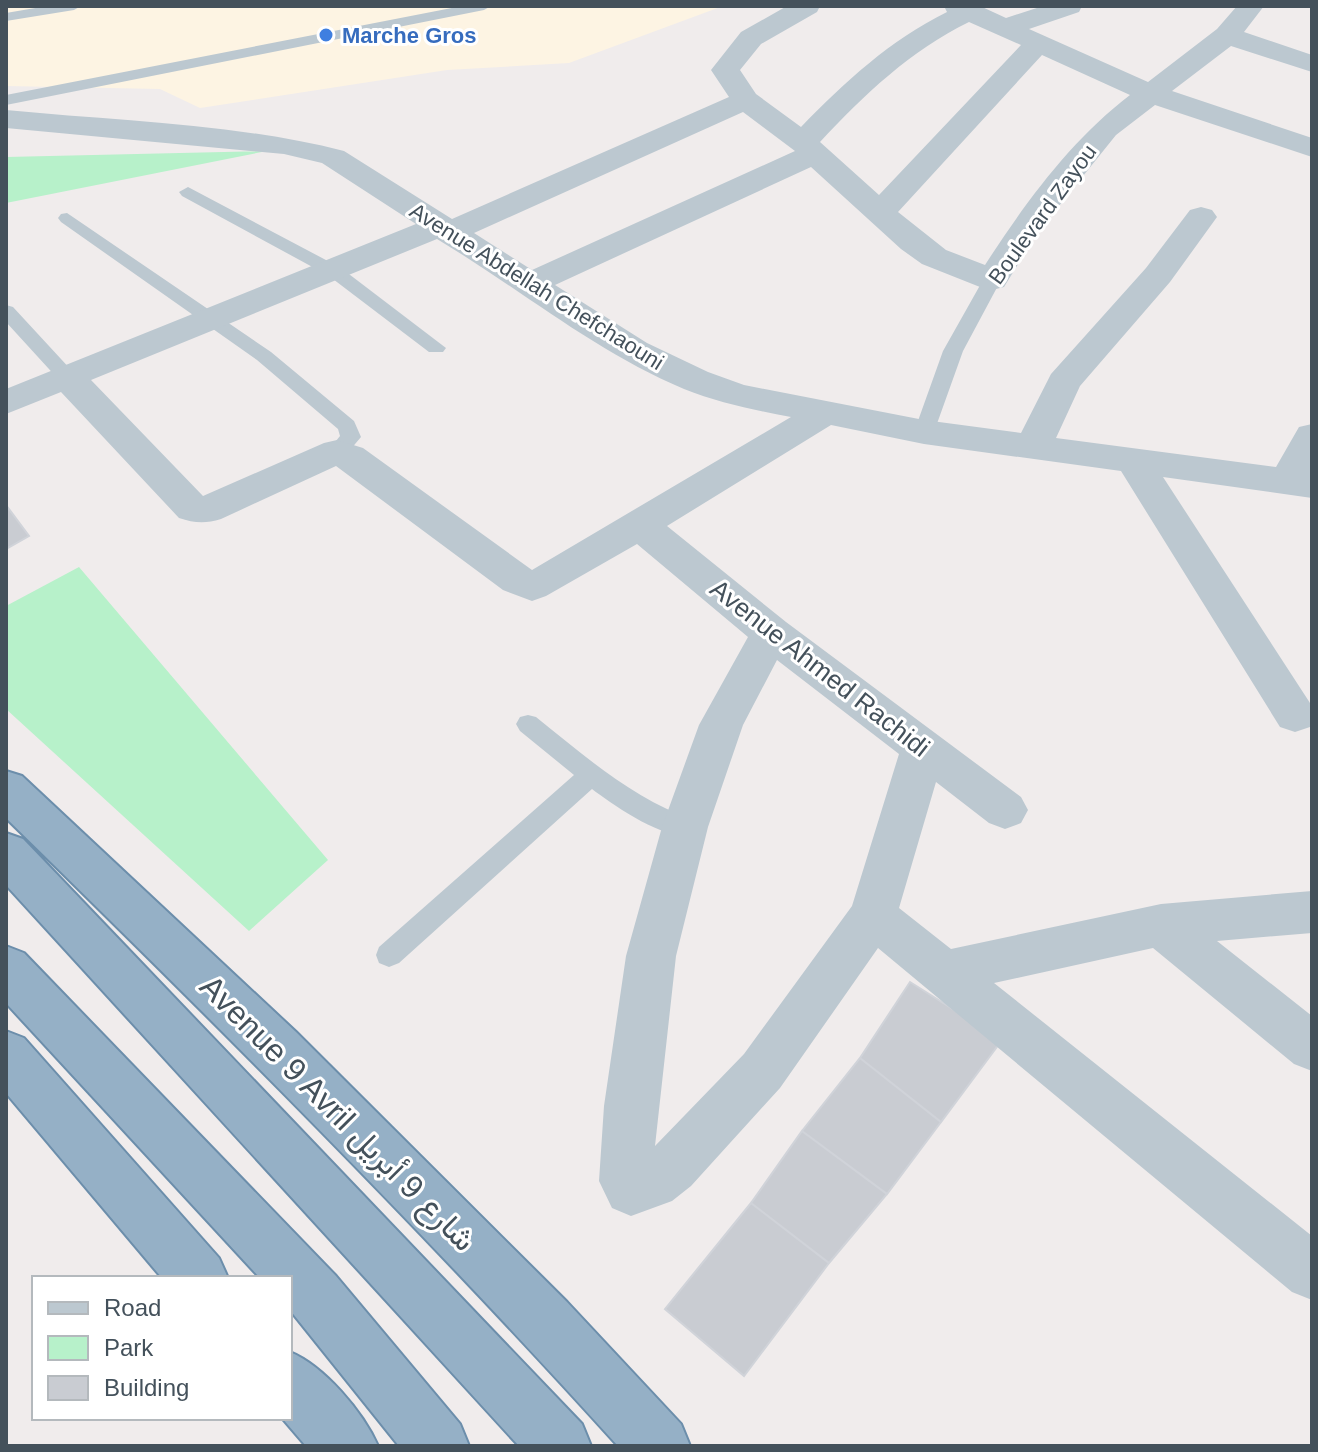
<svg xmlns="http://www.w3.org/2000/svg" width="1318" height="1452" viewBox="0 0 1318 1452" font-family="Helvetica,Vazirmatn,sans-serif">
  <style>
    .commercial { fill: #fdf4e3 }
    .green { fill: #b7f1ca }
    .building { fill: #c9ccd2; stroke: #d0d3d9; stroke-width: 2 }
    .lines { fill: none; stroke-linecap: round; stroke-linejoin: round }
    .trunk-casing { stroke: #6c8eab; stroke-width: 4 }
    .service { fill: #bcc8d0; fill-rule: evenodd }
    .minor { fill: #bcc8d0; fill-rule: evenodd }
    .trunk { fill: #95b0c6; fill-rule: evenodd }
    .shop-dot { fill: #3f7fe0; stroke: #fff; stroke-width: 3 }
    .labels { text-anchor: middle; stroke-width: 6; stroke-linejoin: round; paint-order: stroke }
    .far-shop-label { font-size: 22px; font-weight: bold; fill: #366cbe; stroke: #fff; text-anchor: start }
    .far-street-label { font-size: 22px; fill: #44515b; stroke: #fff }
    .street-label { font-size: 26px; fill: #44515b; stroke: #fff }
    .near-street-label { font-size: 32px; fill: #44515b; stroke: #fff }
  </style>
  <rect width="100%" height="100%" fill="#f0ecec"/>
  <path class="commercial" d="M6,6H723L569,63L447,70L200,108L160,89L6,86Z"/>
  <path class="green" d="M267,151L6,203V157Z
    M79,567L328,860L249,931L6,709V606Z"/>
  <path class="building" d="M6,505L29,536L6,549Z
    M910,982L1002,1040L941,1122L860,1058Z
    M860,1058L941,1122L887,1194L802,1131Z
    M802,1131L887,1194L829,1263L751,1203Z
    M751,1203L829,1263L744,1376L665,1309Z"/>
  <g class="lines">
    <defs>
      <path id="trunk" d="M6,771L22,776L296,1032L567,1302L681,1424L690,1446H618C422,1229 215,1022 6,818Z
        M6,833L23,839L582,1424L591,1446H519L6,885Z
        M6,946L24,953L336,1276L460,1424L469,1446H399L290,1310V1278H260L6,1003Z
        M6,1031L24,1038L219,1258L228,1278H162L6,1093Z
        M290,1352C324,1366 363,1412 378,1446H306L282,1418H290Z"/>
    </defs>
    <use href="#trunk" class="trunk-casing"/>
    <path class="service" d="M47,6H81L74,10L6,21V13Z
      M462,6H491L484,10L6,105V95Z
      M188,187L341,268L446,348L443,352H429L329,276L182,196L179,192Z
      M67,213L271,352L354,421L361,437L344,457H330L327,452L340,436L338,429L257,360L61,222L58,218L61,214Z
      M992,275L1001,280L963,351L934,432L924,439L917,437L914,432L943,351L983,280Z
      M6,305L13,307L73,372L76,376L73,380H59L6,322Z
      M528,715L536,717C586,757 633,799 694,820L698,827L694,834C667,843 613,805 592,789L399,963L389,967L379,963L376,955L379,947L574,775L520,731L516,724L520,717Z"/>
    <path class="minor" d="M787,6H820L817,12L761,44L740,70L756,94L801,127C845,82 890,40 947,12L944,6H980L1006,18L1043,6H1082L1079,12L1029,29L1148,82L1217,29L1237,6H1264L1244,32L1312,55V72L1231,46L1172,91L1312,138V157L1155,105L1116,135L1038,232L1004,287L992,290L980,287L922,264L901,249L811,167L555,285L647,343L708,372L744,385L924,420L1021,433L1051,374L1146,268L1190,210L1201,207L1212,210L1217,217L1170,282L1080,386L1056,438L1276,467L1299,427L1312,424V498L1163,477L1310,703V727L1295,732L1280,727L1121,471L924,444L831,425L667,526L786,622L1021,797L1028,810L1021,823L1005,829L989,823L936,782L899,908L951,949L1161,904L1312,891V933L1217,941L1312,1016V1071L1294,1064L1153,948L994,983L1312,1236V1300L1292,1292L878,948L780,1088L691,1186L672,1201L631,1216L612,1208L599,1181L604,1106L626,956L662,827L699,725L748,637L637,544L546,596L532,601L503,590L336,466L221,519C205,524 194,523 179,518L61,392L6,414V389L416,224L322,163L284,154L6,128V110C118,121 234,123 344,151L452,219L729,97L711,70L741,32ZM969,22L1021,45L879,195L820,142C865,94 910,51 969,22ZM1042,55L1130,95C1071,140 1025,203 985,265L946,250L898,212ZM743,112L795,151L532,270L474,233ZM437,239C519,288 595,352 684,389C719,403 754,410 791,417L532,570L363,448L337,440L324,443L203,496L91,380ZM777,660L899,754L852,906L744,1054L655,1146L676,956L708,827L743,725Z"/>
    <use href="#trunk" class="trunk"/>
  </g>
  <circle class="shop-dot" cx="326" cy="35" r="8"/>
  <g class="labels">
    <g class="far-shop-label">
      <text x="342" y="43">Marche Gros</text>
    </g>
    <g class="far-street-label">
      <text transform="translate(1042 214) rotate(-54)" y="8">Boulevard Zayou</text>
      <text transform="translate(537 286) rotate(32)" y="8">Avenue Abdellah Chefchaouni</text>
    </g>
    <g class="street-label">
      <text transform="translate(820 668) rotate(38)" y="9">Avenue Ahmed Rachidi</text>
    </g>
    <g class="near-street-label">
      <text transform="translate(338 1113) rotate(45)" y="11">Avenue 9 Avril شارع 9 أبريل</text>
    </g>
  </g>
  <rect width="1318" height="1452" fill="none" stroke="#44515b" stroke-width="16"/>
  <rect x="32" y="1276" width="260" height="144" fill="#ffffff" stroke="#b4b9bd" stroke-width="2"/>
  <rect x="48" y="1302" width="40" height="12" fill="#bcc8d0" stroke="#b4b9bd" stroke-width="2"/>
  <text x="104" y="1316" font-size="24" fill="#44515b">Road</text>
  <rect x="48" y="1336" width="40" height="24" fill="#b7f1ca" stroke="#b4b9bd" stroke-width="2"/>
  <text x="104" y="1356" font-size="24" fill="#44515b">Park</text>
  <rect x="48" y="1376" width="40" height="24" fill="#c9ccd2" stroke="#b4b9bd" stroke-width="2"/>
  <text x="104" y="1396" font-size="24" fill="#44515b">Building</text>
</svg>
